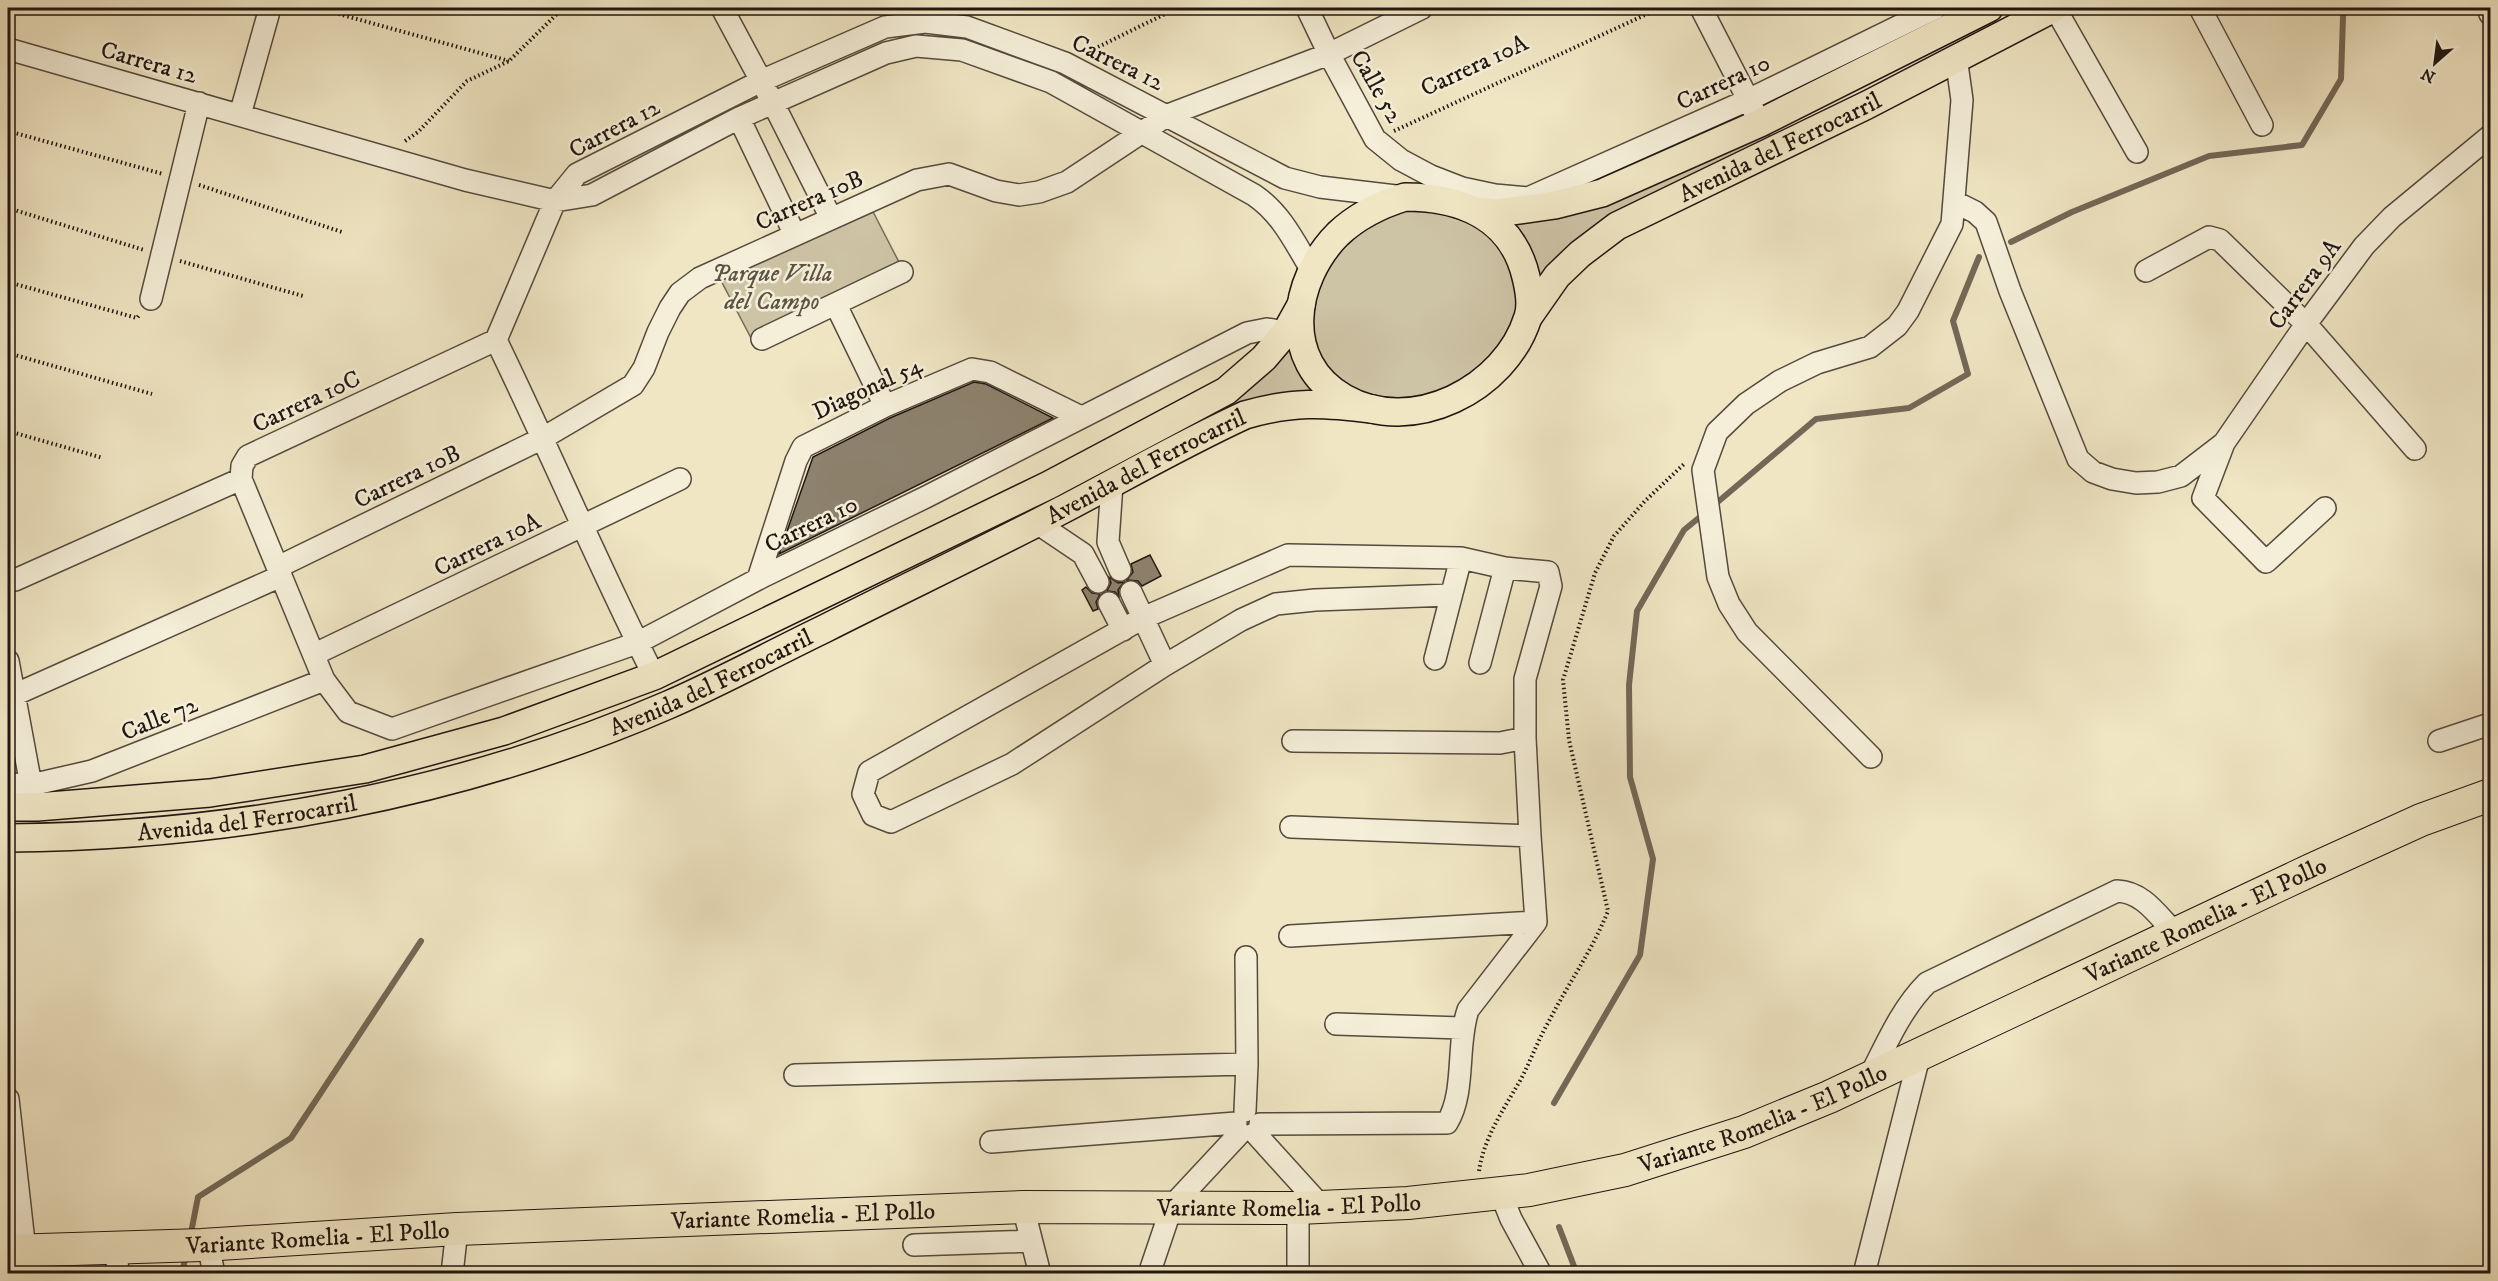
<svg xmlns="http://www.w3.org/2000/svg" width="2498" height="1281" viewBox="0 0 2498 1281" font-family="'IM FELL DW Pica',serif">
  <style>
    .green { fill: #cdc3a5; stroke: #776c5a; stroke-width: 1.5 }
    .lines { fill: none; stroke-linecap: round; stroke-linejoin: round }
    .stream { stroke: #736857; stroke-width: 6 }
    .building { fill: #8d826e; stroke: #211610; stroke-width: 1.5 }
    .minor-casing { stroke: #554a3d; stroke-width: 24 }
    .major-casing { stroke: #211610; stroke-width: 30 }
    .highway-casing { stroke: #211610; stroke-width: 34 }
    .path { stroke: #211610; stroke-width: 4; stroke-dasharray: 1.5 3; stroke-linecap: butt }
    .minor { stroke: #f5efd9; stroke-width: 21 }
    .major { stroke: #f0e6c4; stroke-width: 27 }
    .highway { stroke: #f0e6c4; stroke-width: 32 }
    .labels { text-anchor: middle; stroke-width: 5; stroke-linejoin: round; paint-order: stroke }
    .street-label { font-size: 24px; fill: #211610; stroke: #f5efd9 }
    .park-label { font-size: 24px; font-style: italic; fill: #5d5344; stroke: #f5efd9 }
  </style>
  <rect width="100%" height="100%" fill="#f0e6c4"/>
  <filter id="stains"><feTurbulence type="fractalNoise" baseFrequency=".00333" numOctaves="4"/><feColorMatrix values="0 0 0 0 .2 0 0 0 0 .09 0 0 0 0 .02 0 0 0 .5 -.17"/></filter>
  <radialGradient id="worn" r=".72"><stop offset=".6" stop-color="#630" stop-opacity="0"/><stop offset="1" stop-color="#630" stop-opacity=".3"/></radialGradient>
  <path class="green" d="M1760,123L1778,147L1617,226L1446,402L1319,403L1213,430L1200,406L1226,391L1305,288L1376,207L1514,211Z
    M868,202L901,266L751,338L716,271Z"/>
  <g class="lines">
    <path class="stream" d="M2011,242L2072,212L2209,156L2302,145L2341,79L2343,17
      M1713,506L1816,419L1909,408L1968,374L1953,321L1979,257
      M1554,1103L1640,955L1653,859L1630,777L1629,685L1637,611L1684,530L1706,512
      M1559,1227L1577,1274
      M190,1238L198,1197L291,1138L421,941
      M182,1274L186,1254"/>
  </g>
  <path class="building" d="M974,382L986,384L1053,418L779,554L813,457L890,418Z
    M1150,555L1161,576L1142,586L1138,581L1127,580L1133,572L1131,564Z
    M1109,577L1118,583L1124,582L1118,590L1119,596L1115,592L1107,591L1111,583Z
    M1086,587L1092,593L1100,594L1096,602L1098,609L1093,611L1082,590Z"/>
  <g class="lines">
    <defs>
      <path id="minor" d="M722,8L773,103L831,218
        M1307,8L1329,54L1375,139L1401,160L1431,176L1462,188L1495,195L1528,198L1748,100L1936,8
        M1701,8L1754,111
        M2055,8L2137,152
        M2200,8L2262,125
        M2488,8L2490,14
        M8,49L465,180L555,201L592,195L739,118L886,53L916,46L962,50L1051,82L1254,195C1282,214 1295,243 1312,271
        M240,115L270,8
        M739,118L795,235
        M1955,202L1975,212L1986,222L2010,291L2078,459L2093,472L2112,479L2136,483L2158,482L2181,476L2224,443
        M2146,271L2209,237L2220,240L2306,324L2415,449
        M151,299L199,103
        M836,305L885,406
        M1286,332L1267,329L1247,333L926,497L764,576L637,643L392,729L348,712L324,680L241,479L242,466L248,456L496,340L555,201L577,174L761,81L885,27L925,22L967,27L1065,63L1285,178L1320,187L1404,197
        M762,339L902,272
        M496,340C550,451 598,565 654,676
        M1112,484L1108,542L1120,570
        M2325,508L2266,562L2203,498L2224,443L2306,324L2364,246L2392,217L2490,136
        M1037,523L1083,554L1098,582
        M278,567L543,438L633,385L644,368L658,332L670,308L680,293L700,278L917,180L949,174L996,191L1019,195L1039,192L1067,182L1168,115L1329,54L1422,8
        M758,579L796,461L803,447L885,406L972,369L990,372L1081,417
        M15,580L241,479
        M1131,592L1165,665L1241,620L1276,604L1315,600L1450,595
        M1109,603L1123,630
        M315,654L680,479
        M1435,659L1461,558
        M8,661L31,785
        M1480,663L1505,568
        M1165,665L1012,764L891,822L873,815L863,794L869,772L1143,618L1288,555L1461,558L1505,568L1548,572L1551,586L1525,679V738L1500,743L1293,741
        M14,695L281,576
        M2439,741L2490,724
        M1871,757L1747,632L1729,604L1718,577L1703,470L1717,432L1746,404L1780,381L1817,363L1870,347L1897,326L1908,311L1952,224L1962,100L1956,57
        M8,784L31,785L92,771L324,680
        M1291,827L1530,836L1525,738
        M1290,936L1536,922L1530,836
        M1246,957L1247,1064
        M1336,1024L1462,1028
        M795,1075L1247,1064L1245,1111
        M1869,1078C1886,1045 1901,1009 1927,983L2117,891C2144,892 2158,916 2176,934
        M8,1099L25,1251
        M1260,1124L1447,1123C1466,1092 1456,1046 1468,1010L1536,922
        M1255,1133L1322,1207
        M991,1142L1236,1123
        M1501,1194L1511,1219L1541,1274
        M1023,1207L1040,1274
        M1298,1208V1274
        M208,1244L214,1274
        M914,1245L1031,1241
        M116,1247L118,1274
        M452,1274L457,1229
        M1149,1274L1172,1206L1240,1133
        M1864,1274L1920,1053"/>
      <g id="major">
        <path d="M1405,197C1461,197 1512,217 1526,277C1529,289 1532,305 1528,317C1506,389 1412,437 1344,398C1280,362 1292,280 1338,234C1357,216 1379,205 1405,197Z"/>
        <path d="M1479,211L1497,213L1555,205L1602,193L1760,123L1989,8"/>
        <path id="s1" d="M1529,316L1557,276L1580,254L1617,226L1867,105L2054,8"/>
        <path d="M8,807H37L210,793L365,769L504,731L654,676L1049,485L1226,391L1264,358L1286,332L1301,305"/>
        <path id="s2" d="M8,838C233,836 461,795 668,705C721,682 772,654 824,629C903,589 983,551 1062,510C1123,478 1182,444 1245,415C1293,401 1323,403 1372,409"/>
      </g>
      <g id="highway">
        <path id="s3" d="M8,1251L202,1245L457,1229L1023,1207L1298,1208L1408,1203L1529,1190L1625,1170L1744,1132L1829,1097L2311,870L2421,820L2490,795"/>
      </g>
    </defs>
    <use href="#minor" class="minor-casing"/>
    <use href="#major" class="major-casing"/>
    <use href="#highway" class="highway-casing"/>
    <path class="path" d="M317,8L509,61
      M1086,53L1177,8
      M8,131L163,174
      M1394,131L1660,8
      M405,141L418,132L467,81L509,61L563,8
      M199,185L342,232
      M8,208L144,250
      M180,261L303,296
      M8,282L137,318L140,314
      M8,353L152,394
      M8,431L103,458
      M1479,1171C1484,1137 1504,1109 1521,1079C1531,1060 1538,1040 1549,1021C1569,982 1591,953 1608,911L1569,740L1563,680L1595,573L1614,536L1645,501L1684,464"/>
    <use href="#minor" class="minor"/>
    <use href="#major" class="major"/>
    <use href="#highway" class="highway"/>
  </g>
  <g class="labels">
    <g class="street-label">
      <text transform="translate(149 62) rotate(16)" y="8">Carrera 12</text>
      <text transform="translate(1118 62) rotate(26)" y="8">Carrera 12</text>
      <text transform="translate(1474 65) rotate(-25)" y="8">Carrera 10A</text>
      <text transform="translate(1723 82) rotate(-25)" y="8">Carrera 10</text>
      <text transform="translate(1377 86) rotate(60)" y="8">Calle 52</text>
      <text transform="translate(614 128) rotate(-28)" y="8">Carrera 12</text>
      <text dy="8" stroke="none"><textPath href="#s1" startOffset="308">Avenida del Ferrocarril</textPath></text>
      <text transform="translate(809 200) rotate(-24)" y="8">Carrera 10B</text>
      <text transform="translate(2304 284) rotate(-54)" y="8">Carrera 9A</text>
      <text transform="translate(867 388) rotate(-25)" y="8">Diagonal 54</text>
      <text transform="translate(306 401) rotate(-25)" y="8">Carrera 10C</text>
      <text dy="8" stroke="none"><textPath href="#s2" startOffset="1212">Avenida del Ferrocarril</textPath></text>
      <text transform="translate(407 476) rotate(-26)" y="8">Carrera 10B</text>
      <text transform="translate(811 524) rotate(-26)" y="8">Carrera 10</text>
      <text transform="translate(487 544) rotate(-26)" y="8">Carrera 10A</text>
      <text dy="8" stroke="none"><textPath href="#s2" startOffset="726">Avenida del Ferrocarril</textPath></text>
      <text transform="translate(159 718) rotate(-22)" y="8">Calle 72</text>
      <text dy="8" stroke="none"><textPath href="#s2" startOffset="240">Avenida del Ferrocarril</textPath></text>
      <text dy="8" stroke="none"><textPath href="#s3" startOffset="2254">Variante Romelia - El Pollo</textPath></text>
      <text dy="8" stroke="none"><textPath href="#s3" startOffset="1768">Variante Romelia - El Pollo</textPath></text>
      <text dy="8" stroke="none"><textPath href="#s3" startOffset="1282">Variante Romelia - El Pollo</textPath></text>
      <text dy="8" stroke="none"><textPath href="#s3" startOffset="796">Variante Romelia - El Pollo</textPath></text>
      <text dy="8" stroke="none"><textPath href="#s3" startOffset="310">Variante Romelia - El Pollo</textPath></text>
    </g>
    <g class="park-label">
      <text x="772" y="281">Parque Villa<tspan x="772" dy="28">del Campo</tspan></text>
    </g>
  </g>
  <rect width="2498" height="1281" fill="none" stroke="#f0e6c4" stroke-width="30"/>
  <rect x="9" y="9" width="2480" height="1263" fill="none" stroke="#211610" stroke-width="3"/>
  <rect x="15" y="15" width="2468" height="1251" fill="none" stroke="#211610" stroke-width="1.5"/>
  <g transform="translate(2435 63) rotate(208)" stroke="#f5efd9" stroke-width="4.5" paint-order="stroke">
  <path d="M0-4.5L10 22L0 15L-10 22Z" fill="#211610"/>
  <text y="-9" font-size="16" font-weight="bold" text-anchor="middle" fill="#211610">N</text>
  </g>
  <rect width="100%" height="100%" filter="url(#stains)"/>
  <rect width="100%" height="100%" fill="url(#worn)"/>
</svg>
